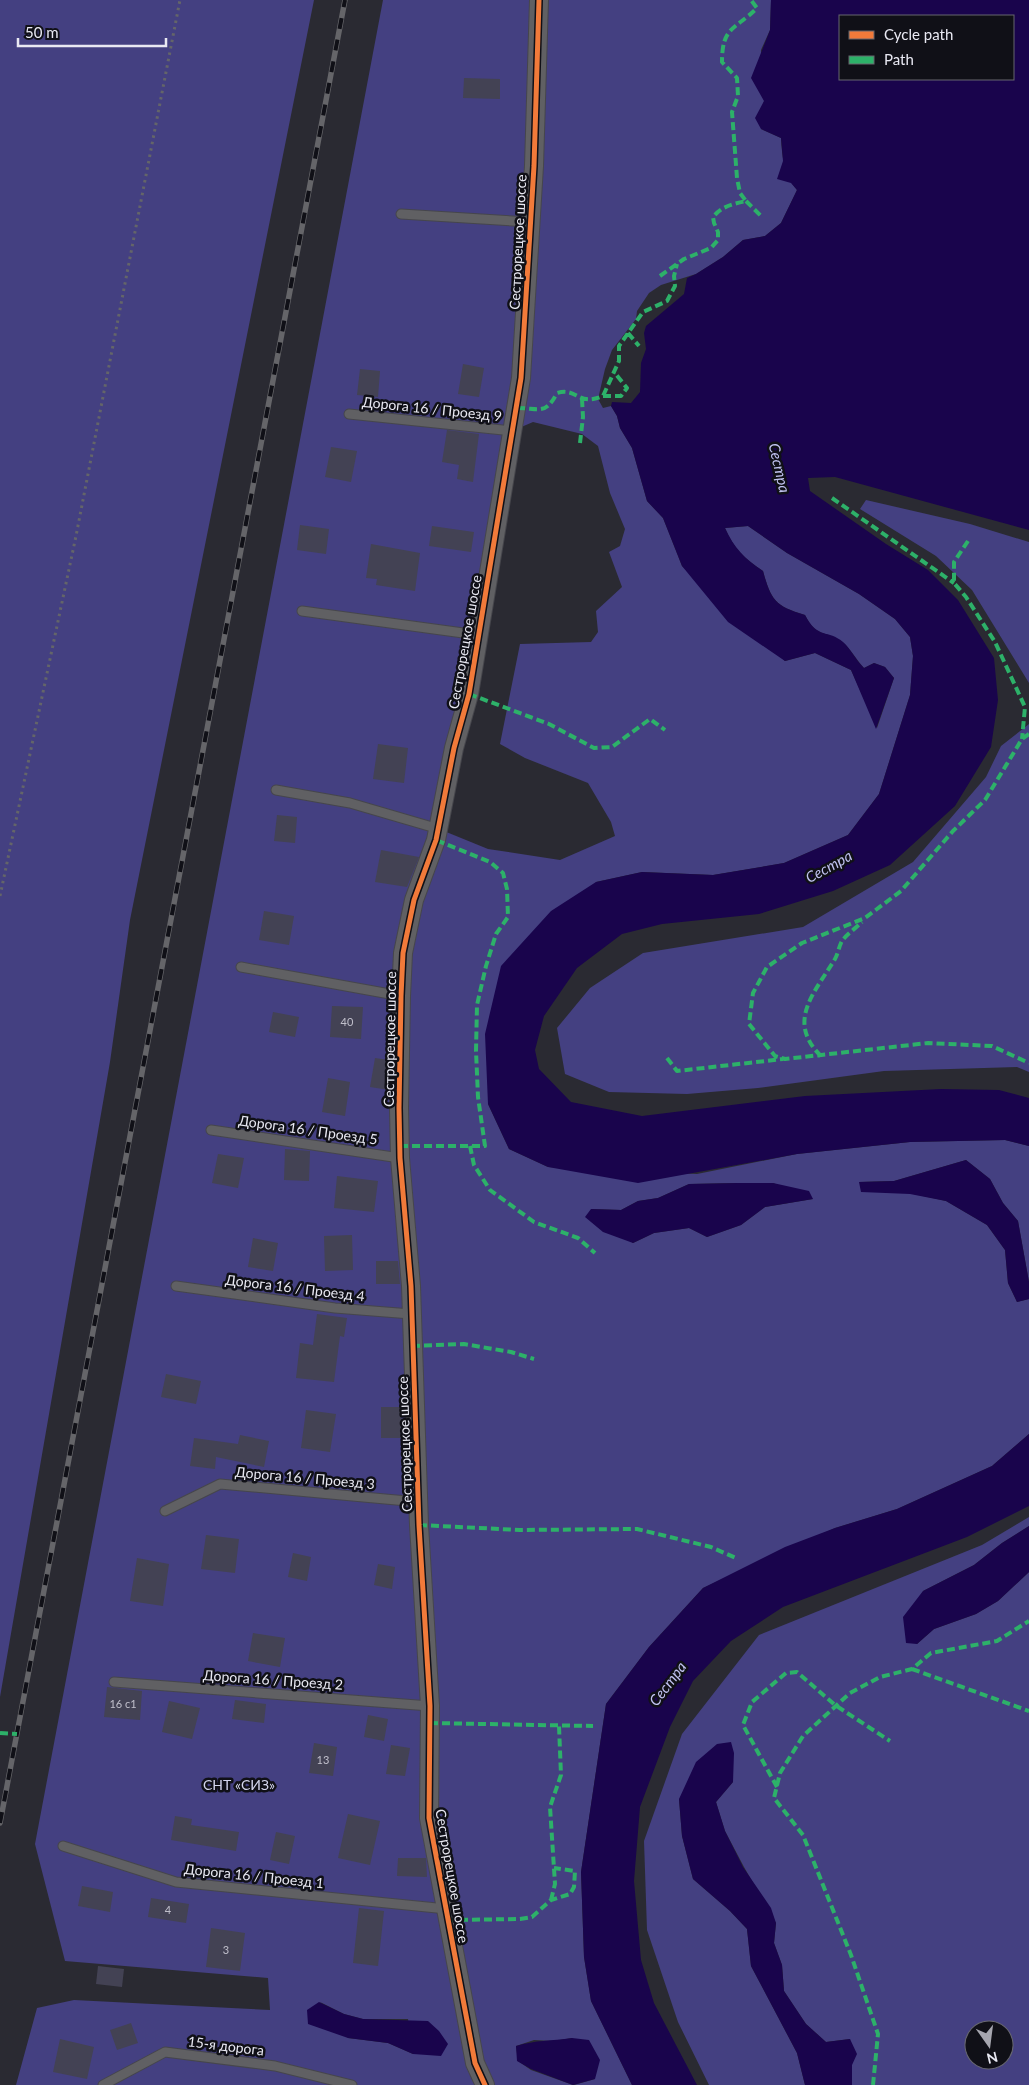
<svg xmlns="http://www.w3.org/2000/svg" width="1029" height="2085" viewBox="0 0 1029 2085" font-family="Lato,sans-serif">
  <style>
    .green { fill: #444081; fill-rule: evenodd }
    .water { fill: #19044c; fill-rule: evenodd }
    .building { fill: #434254 }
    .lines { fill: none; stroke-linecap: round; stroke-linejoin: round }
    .service-casing { stroke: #46464c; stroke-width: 11 }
    .minor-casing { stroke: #46464c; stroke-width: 20 }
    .path { stroke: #646569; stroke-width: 3; stroke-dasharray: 2.5 4; stroke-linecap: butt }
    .service { stroke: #606063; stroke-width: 9 }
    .minor { stroke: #606063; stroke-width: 18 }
    .rail-casing { stroke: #656569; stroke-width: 5.5 }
    .rail { stroke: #101017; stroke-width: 4; stroke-dasharray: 11; stroke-linecap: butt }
    .quiet { stroke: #2db169; stroke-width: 4; stroke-dasharray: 8 4; stroke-linecap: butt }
    .cycleway-casing { stroke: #101017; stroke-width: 8 }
    .cycleway { stroke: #f17a3a; stroke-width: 5 }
    .labels { text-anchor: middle; stroke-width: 5; stroke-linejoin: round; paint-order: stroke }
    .number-label { font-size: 11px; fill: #c0bfcb }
    .street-label { font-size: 14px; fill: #e9e9f3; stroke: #101017 }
    .park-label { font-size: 14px; fill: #d4d6ed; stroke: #101017 }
    .water-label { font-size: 15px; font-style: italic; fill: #c0c2f0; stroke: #101017 }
  </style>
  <rect width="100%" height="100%" fill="#2a2a32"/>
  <path class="green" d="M0,0H314L130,920L110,1062L0,1697Z
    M383,0H771L770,30L761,50L764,101L761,129L781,138C782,157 784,175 797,190L781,223L765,236L743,240L723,257L696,274L661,285L649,293L637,311L636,319L612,350L605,369L598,399L603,408L611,406L617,416L620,428L632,448L647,501L663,518L682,566L785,661L815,653L851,670L877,728L894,678L885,667L874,663L864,668C857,661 849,646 841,641C823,630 816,637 805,615C775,606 771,600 763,571C744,558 734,549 725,528L748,526L787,553L859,594L895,619L910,637L913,656L910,695L879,794L848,835L784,863L713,875L642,872L596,882L488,1104L509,1149L548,1167L697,1174L797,1154L910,1142L1005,1140L1029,1146V1282L1018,1221L1003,1203L990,1179L966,1160L894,1181L859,1182L946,1201L987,1225L1005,1250L1008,1283L1017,1302L1029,1299V1434L992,1466L897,1509L835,1528L703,1588L649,1647L606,1704L581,1872L584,1957L591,2001L632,2085H574L595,2079L572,2038L554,2041L534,2040L516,2046L518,2061L531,2070L573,2085H16L37,2008L74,2000L270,2010L268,1978L65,1961L35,1844ZM533,422L582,434L598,446L610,493L625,529L620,546L609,552L622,587L596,611L598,632L591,642L520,644L500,744L525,758L588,783L611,822L615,836L560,860L488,849L439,829L512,431ZM737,1183H773L813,1199L765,1207L741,1225L707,1237L689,1228L654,1233L633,1243L591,1209L621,1210L638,1201L658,1198L689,1184ZM320,2002L344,2014L363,2019H408L413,2054L388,2043L348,2038Z
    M866,500L970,524L1029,542V683L972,590L936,556L860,509Z
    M1029,724V1072L1017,1067L884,1071L758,1088L687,1094L609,1092L565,1074L557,1028L590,988L643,953L803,927L913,862L986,777L1001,746Z
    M1029,1517V1526L1002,1543L974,1565L923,1591L917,1644L934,1629L976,1614L998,1601L1029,1572V2085H852L850,2039L826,2042L806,2024L784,1991L782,1965L774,1943L776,1923L744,1867L725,1831L716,1802L733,1782L679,1799L682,1836L693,1879L730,1911L747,1929L751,1966L797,2053L805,2085H709L678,2022L647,1930L644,1841L682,1734L759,1635L982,1545ZM974,2030H1004V2060H974Z"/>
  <path class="water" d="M771,0H1029V530L835,477L808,478L810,491L886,544L928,570L958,600L994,658L998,700L991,747L955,806L890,865L833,891L759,914L662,924L622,934L577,968L544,1016L535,1050L539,1069L571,1102L642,1116L805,1096L941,1089L999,1090L1029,1098V1146L1005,1140L910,1142L797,1154L638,1183L548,1167L509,1149L488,1104L485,1034L501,966L551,911L596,882L642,872L713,875L784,863L848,835L879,794L910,695L913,656L910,637L895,619L859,594L787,553L748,526L725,528C734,548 745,559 763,571C771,600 775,606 805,615C818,640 828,629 843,642C850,648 856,660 864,668L874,663L885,667L894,678L876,729L851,670L815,653L785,661L728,622L682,566L663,518L647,501L632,448L620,428L617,416L611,406L612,402L631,403L640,392L641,363L646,349L644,333L646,326L684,294L687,278L696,274L723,257L743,240L765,236L781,223L797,190L791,183L777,179L783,161L781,138L761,129L755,118L764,101L751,78L770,30ZM840,16H1013V79H840Z
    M966,1160L990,1179L1003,1203L1018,1221L1029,1282V1299L1017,1302L1008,1283L1005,1250L987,1225L946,1201L910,1194L861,1192L859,1182L894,1181Z
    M737,1183H773L809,1191L813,1199L765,1207L741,1225L707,1237L689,1228L654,1233L633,1243L603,1232L585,1217L591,1209L621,1210L638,1201L658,1198L689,1184Z
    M1029,1434V1506L967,1537L783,1607L731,1641L693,1681L670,1727L640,1807L634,1881L641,1960L654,2003L697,2085H632L591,2001L584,1957L581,1872L606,1704L649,1647L703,1588L785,1547L835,1528L897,1509L992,1466Z
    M1029,1526V1572L998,1601L976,1614L934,1629L917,1644L906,1643L903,1617L923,1591L974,1565L1002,1543Z
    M731,1742L734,1753L733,1782L716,1802L725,1831L743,1867L771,1908L776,1923L774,1943L782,1965L784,1991L806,2024L826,2042L850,2039L857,2054L852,2065V2085H805L797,2053L751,1966L747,1929L730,1911L693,1879L682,1836L679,1799L696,1762L717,1744Z
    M319,2002L344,2014L363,2019L428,2021L439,2031L448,2044L441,2056L413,2054L388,2043L348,2038L308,2024L307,2010Z
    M572,2038L589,2040L600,2060L595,2079L573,2085L531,2069L517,2061L516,2046C536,2040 551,2041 572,2038Z"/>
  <path class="building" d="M464,78L500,79V99L463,98Z
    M463,364L484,368L479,397L458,394Z
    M360,369L380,371L378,397L357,395Z
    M447,430L479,434L473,482L457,479L459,465L442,462Z
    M331,447L357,451L351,482L325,477Z
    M300,525L329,529L326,554L297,550Z
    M432,526L474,532L471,552L429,546Z
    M371,544L420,553L415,591L376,585L377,579L366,578Z
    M378,744L408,748L404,783L373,779Z
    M277,815L297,817L295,843L274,841Z
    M381,850L419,857L407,887L375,882Z
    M264,911L294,916L289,945L259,940Z
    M332,1006L363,1007L361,1039L330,1037Z
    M273,1012L299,1017L295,1037L269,1032Z
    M375,1058L389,1060V1090L370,1087Z
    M328,1078L350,1082L345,1116L322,1112Z
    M285,1149L310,1151L309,1181L284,1180Z
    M218,1154L244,1158L238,1188L212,1183Z
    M337,1176L378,1181L374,1212L334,1208Z
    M352,1235L353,1270L325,1271L324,1236Z
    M253,1238L278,1243L273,1271L248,1267Z
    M376,1261H398L400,1284H376Z
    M317,1314L347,1318L344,1337L340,1336L334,1382L296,1378L300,1343L313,1345Z
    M166,1374L201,1381L196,1404L161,1397Z
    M381,1407H402L401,1438H381Z
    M306,1410L336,1414L330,1452L301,1448Z
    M240,1435L269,1441L264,1467L216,1457L215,1469L190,1466L194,1438L238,1444Z
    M206,1535L239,1539L235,1573L201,1569Z
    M293,1553L311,1557L307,1581L288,1577Z
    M137,1558L169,1564L163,1606L130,1601Z
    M378,1564L395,1567L392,1589L374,1585Z
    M253,1633L285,1638L280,1667L248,1661Z
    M107,1687L142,1691L140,1720L104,1717Z
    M235,1700L266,1704L264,1723L232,1719Z
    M169,1701L200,1708L192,1739L162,1732Z
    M368,1715L388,1719L384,1741L364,1737Z
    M314,1743L337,1747L333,1776L309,1773Z
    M391,1745L410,1748L405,1776L386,1774Z
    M348,1814L380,1821L370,1865L338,1858Z
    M175,1816L192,1819L191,1825L239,1832L236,1851L171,1840Z
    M276,1832L295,1836L289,1864L270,1860Z
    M398,1858H426L427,1877L397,1876Z
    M82,1886L113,1892L110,1912L78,1906Z
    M151,1898L189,1904L186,1923L148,1917Z
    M359,1908L384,1911L378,1966L353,1963Z
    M211,1928L245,1933L240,1971L206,1967Z
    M98,1966L124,1969L122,1987L96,1984Z
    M131,2023L138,2043L117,2050L110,2030Z
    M60,2039L94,2047L87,2079L53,2072Z"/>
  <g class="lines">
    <defs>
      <path id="service" d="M401,214L530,222
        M349,414L512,431
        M302,611L478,635
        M276,790L350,803L439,829
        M241,967L401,996
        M211,1130L400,1158
        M176,1286L335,1308L411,1314
        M165,1511L220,1484L418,1502
        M114,1682L430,1706
        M63,1846L176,1882L447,1909
        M103,2085L165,2052L275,2066L352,2085"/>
      <path id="minor" d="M485,2085L475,2063L429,1818L430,1706L419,1525L411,1286L400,1158L399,1108L401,996L403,953L414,900L436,840L454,748L469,694L521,378L534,166L539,0"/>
    </defs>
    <use href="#service" class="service-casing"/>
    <use href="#minor" class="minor-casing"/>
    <path class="path" d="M0,896L76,536L180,0"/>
    <use href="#service" class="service"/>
    <use href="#minor" class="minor"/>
    <defs>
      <path id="rail" d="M0,1823L345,0"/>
    </defs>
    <use href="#rail" class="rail-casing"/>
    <use href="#rail" class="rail"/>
    <path class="quiet" d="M746,201L762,217
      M660,276L684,259L711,248L718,240V232L714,223L713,217C722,206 733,204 746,201L740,193L737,178L732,112L738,96L737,78L722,62C722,26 735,30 757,8L751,0
      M628,333L639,346
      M603,396H621L627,388L614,372
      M517,408C539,408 545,416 557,393C578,387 577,407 603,396L619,361V346L643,312L667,301L675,286L674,276L677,264
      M580,443L583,417L582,399
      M832,498L954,583
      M968,541L954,562V583L966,597L995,642L1025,707L1022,739
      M469,694L549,724L594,748L612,747L650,719L665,730
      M1029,734L1022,739L985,800L953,831L901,891L865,918L802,943L767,967L753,993L749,1024L775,1056L785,1059L928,1043L992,1046L1029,1063
      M821,1056C785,1021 816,991 835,959C838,954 839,946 842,941C847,934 856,928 862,922
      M667,1058L677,1071L783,1059
      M400,1146H485L478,1097L476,1051L477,1005L486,966L496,934L508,917L507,889L503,873L490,862L436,840
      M470,1146L474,1165L490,1190L534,1222L578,1238L595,1253
      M412,1346L464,1344L511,1352L534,1359
      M419,1525L520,1530L637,1529L711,1547L738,1559
      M912,1669L1029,1711
      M430,1723L593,1726
      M0,1733L17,1734
      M777,1787L743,1725L752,1702L786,1673L797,1672L835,1705L890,1741
      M551,1900L555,1884L550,1807L561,1775L559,1726
      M448,1920L520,1919L532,1917L551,1900L570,1894L574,1887L575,1871L554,1868
      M873,2085L878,2034L851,1955L803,1835L774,1798L780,1773L803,1736L850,1693L880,1677L912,1669L931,1653L997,1641L1029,1621"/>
    <defs>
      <path id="cycleway" d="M485,2085L475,2063L429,1818L430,1706L419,1525L411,1286L400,1158L399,1108L401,996L403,953L414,900L436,840L454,748L469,694L521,378L534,166L539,0"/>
    </defs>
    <use href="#cycleway" class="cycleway-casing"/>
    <use href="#cycleway" class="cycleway"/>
  </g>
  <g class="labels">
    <g class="number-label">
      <text x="347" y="1026">40</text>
      <text x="123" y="1708">16 с1</text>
      <text x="323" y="1764">13</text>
      <text x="168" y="1914">4</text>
      <text x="226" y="1954">3</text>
    </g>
    <g class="street-label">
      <text transform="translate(518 242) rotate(-87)" y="5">Сестрорецкое шоссе</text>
      <text transform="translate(432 409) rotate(6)" y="5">Дорога 16 / Проезд 9</text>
      <text transform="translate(465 642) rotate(-80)" y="5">Сестрорецкое шоссе</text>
      <text transform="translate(390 1039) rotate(-89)" y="5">Сестрорецкое шоссе</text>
      <text transform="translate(308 1130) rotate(8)" y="5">Дорога 16 / Проезд 5</text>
      <text transform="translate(295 1288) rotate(7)" y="5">Дорога 16 / Проезд 4</text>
      <text transform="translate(405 1444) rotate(-92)" y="5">Сестрорецкое шоссе</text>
      <text transform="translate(305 1478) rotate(5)" y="5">Дорога 16 / Проезд 3</text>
      <text transform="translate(273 1680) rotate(4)" y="5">Дорога 16 / Проезд 2</text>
      <text transform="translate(254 1876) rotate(6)" y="5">Дорога 16 / Проезд 1</text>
      <text transform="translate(452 1876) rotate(80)" y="5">Сестрорецкое шоссе</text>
      <text transform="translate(226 2046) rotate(7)" y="5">15-я дорога</text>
    </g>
    <g class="park-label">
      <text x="239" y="1790">СНТ «СИЗ»</text>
    </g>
    <g class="water-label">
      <text transform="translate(779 468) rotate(77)" y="5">Сестра</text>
      <text transform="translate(829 867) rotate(-29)" y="5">Сестра</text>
      <text transform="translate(668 1684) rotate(-53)" y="5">Сестра</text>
    </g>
  </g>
  <rect x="839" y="15" width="175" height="65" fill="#101017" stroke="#67676f"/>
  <rect x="849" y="31" width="25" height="8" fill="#f17a3a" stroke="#67676f"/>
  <text x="884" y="40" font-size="15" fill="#e9e9f3">Cycle path</text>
  <rect x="849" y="56" width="25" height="8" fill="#2db169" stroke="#67676f"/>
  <text x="884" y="65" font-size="15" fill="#e9e9f3">Path</text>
  <g transform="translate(989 2045) rotate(166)"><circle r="24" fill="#101017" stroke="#67676f"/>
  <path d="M0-4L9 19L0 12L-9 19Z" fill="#a6a6af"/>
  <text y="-8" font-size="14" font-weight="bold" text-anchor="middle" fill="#e9e9f3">N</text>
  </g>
  <path d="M18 38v8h148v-8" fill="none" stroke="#e9e9f3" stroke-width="2.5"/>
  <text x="25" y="38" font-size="15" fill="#e9e9f3" stroke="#101017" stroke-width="4" paint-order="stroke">50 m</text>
</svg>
